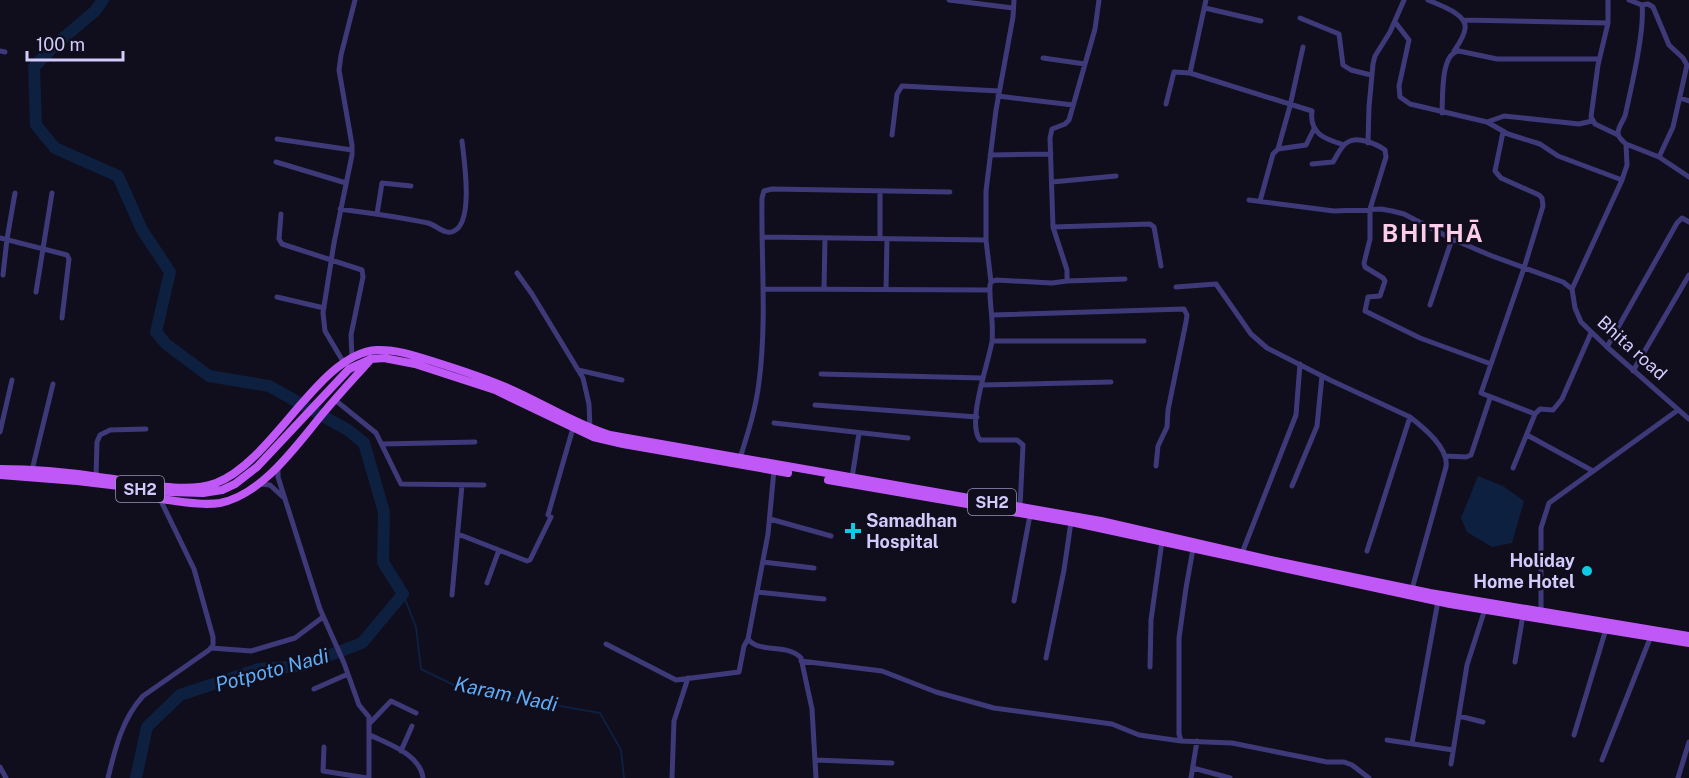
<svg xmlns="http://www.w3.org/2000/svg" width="1689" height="778" viewBox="0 0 1689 778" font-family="'Public Sans',sans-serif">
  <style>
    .water { fill: #0e203f }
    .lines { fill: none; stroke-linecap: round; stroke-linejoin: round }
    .stream { stroke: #0e203f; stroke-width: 2 }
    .river { stroke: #0e203f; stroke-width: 12 }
    .street { stroke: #3e3a79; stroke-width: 5 }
    .primary { stroke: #bf58f6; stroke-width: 8 }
    .poi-dot { fill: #0dcbe6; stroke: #100d1d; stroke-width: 2 }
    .labels { text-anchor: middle; stroke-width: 5; stroke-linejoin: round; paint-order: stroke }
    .shield { fill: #100d1d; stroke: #9892b9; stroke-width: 1.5 }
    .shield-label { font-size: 16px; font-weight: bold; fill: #d2cbfc }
    .street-label { font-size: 18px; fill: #d2cbfc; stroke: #100d1d }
    .poi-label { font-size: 18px; font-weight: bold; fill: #d2cbfc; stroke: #100d1d; text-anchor: start }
    .water-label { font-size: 20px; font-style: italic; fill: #5facf6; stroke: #100d1d }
    .district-label { font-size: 24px; font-weight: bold; letter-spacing: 1.5px; fill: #fccdea; stroke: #100d1d }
  </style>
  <rect width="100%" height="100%" fill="#100d1d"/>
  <path class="water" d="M1478,476L1503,486L1524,501L1512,543L1492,547L1467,532L1461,518Z"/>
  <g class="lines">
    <path class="stream" d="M403,594L416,627L421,669L462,689L600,713L621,750L624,778"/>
    <path class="river" d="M103,0L95,11L55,45L34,67L36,125L55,148L118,176L142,230L170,272L156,332L166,344L209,376L269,386L348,430L364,443L384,512L383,562L403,594L362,643L301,666L259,669L180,695L147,727L136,778"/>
    <path class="street" d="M949,0L1013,8
      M1428,0C1439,5 1468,14 1465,29C1464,37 1458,45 1454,51
      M1642,5L1648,4L1653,7L1669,45L1683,58L1687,65L1673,127L1659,157
      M1205,8L1261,21
      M1300,18L1339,34L1343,65L1351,70L1371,75
      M1463,20L1608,23L1598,65L1591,117L1595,124L1618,135
      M1395,22L1409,40L1399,86L1400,97L1410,104L1487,122L1508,134L1540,144L1558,156L1622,180
      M1608,23V0
      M0,51L5,52
      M1043,58L1085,64
      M1190,73L1206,0
      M998,96L1073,105
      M1680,98L1689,101
      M1166,104L1174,72L1190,73L1312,111C1309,134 1325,139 1344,145
      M1442,113C1443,98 1440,53 1459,51L1497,59H1599
      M1487,122L1504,116L1579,124L1592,121
      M1503,132L1495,171L1501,178L1539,195L1542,198L1543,206L1524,268L1481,393L1535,414L1540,409L1553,410L1562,399L1591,333
      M892,135L897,94L902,86L999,91
      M277,139L352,150
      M1368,143L1369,107L1373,64L1375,56L1390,32L1404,0
      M1626,144L1659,157L1689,177
      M1278,149L1290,106L1303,47
      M990,155L1051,154
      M276,162L346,183
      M1312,164L1333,162C1337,156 1341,145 1348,142C1357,136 1377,144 1385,150L1386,157L1370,209V239L1364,263L1365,267L1383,278L1385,281L1380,296L1368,297L1365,311L1420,338L1491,364
      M1052,182L1116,176
      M880,191V239
      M1249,200L1334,211L1381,209L1392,211L1404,214L1452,239L1492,256L1563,282L1572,289
      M1260,201L1273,154L1278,149L1306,145L1314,129
      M340,209C370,213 399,217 428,223C436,225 446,236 454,231C474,222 464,159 462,141
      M281,214L279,239L282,244L362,270L363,277L351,335L352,357
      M377,214L382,183L411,186
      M1053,227L1150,224L1154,227L1161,266
      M762,237L986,240
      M0,238L67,255L69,259L62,318
      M517,273L532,294L583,378L589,404L590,428
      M3,275L7,239L15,193
      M1067,281L1125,279
      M991,282L986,240V191L996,110L1013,17L1014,0
      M1176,287L1216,284L1251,334L1267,348L1330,380L1410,417C1424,428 1449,448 1446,467L1412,589
      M764,289L989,290
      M824,289L825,238
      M886,289L887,239
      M1572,289L1622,180L1627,165L1626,144C1623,141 1618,138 1618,133C1618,127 1623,121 1625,116C1631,89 1645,30 1642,5L1629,0
      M1572,289L1575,308L1581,322L1607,347L1689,419
      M36,292L52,193
      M277,297L324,308
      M1430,305L1452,239
      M992,315L1184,309L1187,315L1186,322L1168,410L1167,427L1158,446L1156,466
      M992,341H1144
      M1607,347L1677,223L1682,218L1689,222
      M344,363L325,331L323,313L334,243L352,155V145L339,70L341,55L355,0
      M578,370L622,380
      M1633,371L1689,275
      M821,374L982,378
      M981,385L1111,382
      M335,400L376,433L401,484L484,485
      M815,405L977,417
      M774,423L908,438
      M0,432L12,380
      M1527,435L1593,471
      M382,444L475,442
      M1446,456L1466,457L1471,455L1490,398
      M740,458C748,433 756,408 759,382C767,321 761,259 762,198L764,191L772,189L950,192
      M278,467V477L320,609L344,663L359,705L369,717V778
      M1513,468L1535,414
      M32,470L53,384
      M774,470L768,534L748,639C759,654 788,643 801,658L812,709L816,778
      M96,476L97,442L100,435L110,430L146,429
      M852,478L859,433
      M259,484L270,485L283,497
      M1292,486L1317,426L1322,376
      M1020,507L1023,445L1017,440H980C966,423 989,362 992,341C994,322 989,303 990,285L991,282L996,280L1052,283L1067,281V270L1053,227L1050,138L1052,129L1065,124L1069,120L1095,29L1099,0
      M548,515L573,428
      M770,519L831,536
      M458,534L527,561L530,560L551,517
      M1193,549L1186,588L1179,638V734L1181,741L1232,743L1327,762H1344L1352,765L1369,778
      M1367,551L1410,417
      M1242,553L1296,415L1300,364
      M763,562L814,568
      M487,583L499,550
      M757,592L824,599
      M452,595L462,485
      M1014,601L1030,515
      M1541,610V528L1549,503L1678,410
      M606,644L676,680L739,672L744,646L748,639
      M211,648L251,651L295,638L323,617
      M1046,658L1064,570L1071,522
      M801,661L882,671L936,692L994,708L1112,724L1139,735L1181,741
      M1515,662L1523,615
      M1150,667L1151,620L1162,541
      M314,689L348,674
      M1459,716L1483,722
      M369,724L391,701L416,713
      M370,735C388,744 420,754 423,778
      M1574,735L1606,629
      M1387,740L1453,750
      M1412,743L1438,601
      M324,747L323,771L367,778
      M401,751L412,726
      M815,760L892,763
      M1602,760L1651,636
      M1451,764L1467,665L1485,609
      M0,767L6,778
      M1193,768L1230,778
      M108,778C115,749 122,719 143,696L209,650L213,645V637L194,569L160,499
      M672,778L674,721L688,678
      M1191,778L1197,741
      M1678,778L1689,742"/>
    <path class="primary" d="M0,469C33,469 67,472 99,477C134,481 183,495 216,483C274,461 319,353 377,350C396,349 416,356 435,362C464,371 492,380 519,393C549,407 578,425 610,435L1101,521L1266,559L1430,593L1689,636
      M0,475L77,481L170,492L203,493L222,490L235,484L257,467L349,369L371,359L384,358L415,364L495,390L593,437L623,444L788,473
      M828,480L1071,522L1450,604L1689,643
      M153,489L160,499C179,501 201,506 220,503C264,494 298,443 325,411C340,393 356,376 371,359"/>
  </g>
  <g class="poi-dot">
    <path d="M850 522h6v6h6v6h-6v6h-6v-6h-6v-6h6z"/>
    <circle cx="1587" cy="571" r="6"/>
  </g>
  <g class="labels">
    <g class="shield">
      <rect x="116" y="476" width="48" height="26" rx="4.5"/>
      <rect x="968" y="489" width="48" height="26" rx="4.5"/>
    </g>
    <g class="shield-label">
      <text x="140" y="495">SH2</text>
      <text x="992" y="508">SH2</text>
    </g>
    <g class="street-label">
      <text transform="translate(1632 348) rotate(42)" y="6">Bhita road</text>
    </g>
    <g class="poi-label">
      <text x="866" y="527">Samadhan<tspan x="866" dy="21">Hospital</tspan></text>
      <text x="1575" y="567" text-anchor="end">Holiday<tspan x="1575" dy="21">Home Hotel</tspan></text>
    </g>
    <g class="water-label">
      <text transform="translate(272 670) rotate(-15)" y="7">Potpoto Nadi</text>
      <text transform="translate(506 694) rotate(12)" y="7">Karam Nadi</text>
    </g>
    <g class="district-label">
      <text x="1433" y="242">BHITHĀ</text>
    </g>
  </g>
  <path d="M27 51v9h96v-9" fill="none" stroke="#d2cbfc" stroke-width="3"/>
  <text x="36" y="51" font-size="18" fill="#d2cbfc" stroke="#100d1d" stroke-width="4.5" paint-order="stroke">100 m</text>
</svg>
